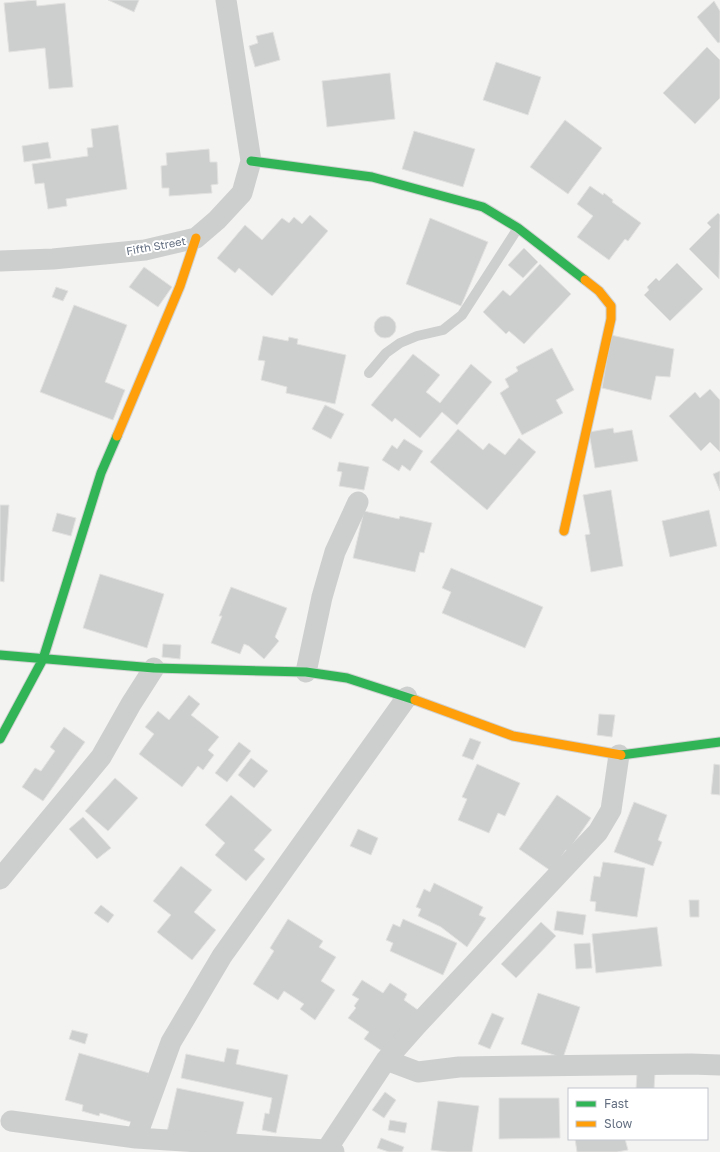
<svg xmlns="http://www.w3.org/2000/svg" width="720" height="1152" viewBox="0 0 720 1152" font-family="'Golos Text',sans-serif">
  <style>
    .building { fill: #cdcece; stroke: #e2e2e1 }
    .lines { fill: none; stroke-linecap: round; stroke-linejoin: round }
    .fast-casing { stroke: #cfd0d0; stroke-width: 11 }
    .slow-casing { stroke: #cfd0d0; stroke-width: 11 }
    .lane { stroke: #cdcece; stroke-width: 10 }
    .street { stroke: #cdcece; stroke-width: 21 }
    .fast { stroke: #30b455; stroke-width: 9 }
    .slow { stroke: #ff9f0a; stroke-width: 9 }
    .labels { text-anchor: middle; stroke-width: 4; stroke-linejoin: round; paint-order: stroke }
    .street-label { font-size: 11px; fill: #636f81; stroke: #fff }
  </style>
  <rect width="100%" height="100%" fill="#f3f3f1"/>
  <path class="building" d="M36,0L37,6L65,3L73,87L49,89L45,48L9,52L4,3Z
    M108,0H139L134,12Z
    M714,1L720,11V42L718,43L697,17Z
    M273,32L280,60L255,67L249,46L258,43L256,36Z
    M707,47L720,60V98L695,124L663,93Z
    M496,62L541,77L528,115L483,100Z
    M390,73L395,119L327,127L322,81Z
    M565,120L602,148L568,194L530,167Z
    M118,125L127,189L66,199L67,206L48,209L44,183L35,184L32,164L88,156L87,148L93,147L91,129Z
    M414,131L475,149L463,187L402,169Z
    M48,142L51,158L24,162L22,146Z
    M209,149L210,162H217L218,184L211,185L212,193L169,196V188H162L161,166L167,165L166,153Z
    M590,186L603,195L604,193L613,200L612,202L641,223L628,241L625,239L609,260L577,237L593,216L577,204Z
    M718,213L720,215L719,279L689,249L711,227L707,223Z
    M310,215L328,231L272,296L239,268L235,273L217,258L245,225L262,240L282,218L289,223L294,217L302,224Z
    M430,218L488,242L461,306L406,284Z
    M524,248L538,262L523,278L508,265Z
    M677,263L703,289L670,321L644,295L649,290L647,287L656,278L659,281Z
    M540,264L571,294L524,344L509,331L506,334L483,312L503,290L510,296Z
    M144,267L172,287L158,307L129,287Z
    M56,287L68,291L63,301L52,297Z
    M74,305L127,325L105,382L125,390L113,420L40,392Z
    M374 327a11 11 0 1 1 22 0a11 11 0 1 1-22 0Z
    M611,335L674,349L670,377L656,376L651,400L602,388Z
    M263,336L288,341L289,337L298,339L297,344L346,355L335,404L286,393L287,387L261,380L265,361L258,360Z
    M552,348L574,390L556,400L563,413L522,435L500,393L509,387L505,379L518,371L516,367Z
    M413,354L440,375L426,392L440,403L471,364L492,382L457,425L442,412L420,438L395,418L392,422L371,405Z
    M710,389L720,400V452L710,442L701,451L669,416L695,392L700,398Z
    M325,405L344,414L331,439L312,429Z
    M613,428L614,433L632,430L638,461L595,468L589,432Z
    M458,429L483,450L489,443L505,455L519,438L536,452L487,510L430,462Z
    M404,439L423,451L410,471L402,465L399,471L382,460L392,445L397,449Z
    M339,462L369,467L364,490L339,486L342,472L337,471Z
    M720,471V491L713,474Z
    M611,490L623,566L591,572L585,535L590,534L583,495Z
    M0,505H9L4,582L0,581Z
    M709,510L717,546L670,557L662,521Z
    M364,511L399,519L400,516L432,523L424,553L420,552L415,572L353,558Z
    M57,513L76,518L71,536L52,531Z
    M451,568L543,607L525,648L442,613L451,592L442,588Z
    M100,574L164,594L147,648L83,628Z
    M231,587L287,608L275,637L279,641L264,659L249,646L244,644L240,654L211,643L222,616H219Z
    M163,644L181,645L180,659L162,657Z
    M189,695L200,704L191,715L219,737L208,750L214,755L203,770L198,766L182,787L139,754L154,734L145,727L158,711L169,720Z
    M599,714L615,715L612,737L597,735Z
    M64,727L85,742L43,801L22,787L35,768L41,771L55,751L50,747Z
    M470,738L481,742L473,760L462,756Z
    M239,742L251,751L227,782L215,773Z
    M251,758L268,771L254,788L238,775Z
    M477,764L520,783L505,816L498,813L489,833L458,820L467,799L462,797Z
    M714,764L720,765V795L711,794Z
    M115,778L138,798L108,831L85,811Z
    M231,795L272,830L254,850L265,859L246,881L215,855L225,843L205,825Z
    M557,795L591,818L568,851L566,850L551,871L519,849Z
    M634,802L667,815L658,840L662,842L653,866L614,852Z
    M83,817L111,848L97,859L69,829Z
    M358,829L378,838L371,855L350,846Z
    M603,862L645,868L637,917L595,911L596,902L590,901L594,876L600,877Z
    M181,866L212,890L194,912L216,930L192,960L157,932L171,915L153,901Z
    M434,883L483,907L479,915L486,918L467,947L441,927L418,916L421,909L416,907L424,889L430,892Z
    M689,900H699V917H690Z
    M101,905L114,915L108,923L94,913Z
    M557,911L586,915L583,935L554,930Z
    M288,919L323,941L319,947L336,957L321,981L335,990L315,1020L300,1009L304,1004L284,991L278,1000L253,984L274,951L270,948Z
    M403,919L457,943L443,975L390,951L393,943L386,940L393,924L400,927Z
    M541,922L556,936L516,978L501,964Z
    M657,927L662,966L596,973L592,934Z
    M590,943L592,968L576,969L574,944Z
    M362,980L383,993L390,983L407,994L404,1000L418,1010L388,1055L364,1039L369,1032L348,1018L356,1008L354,1006L359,999L352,995Z
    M538,993L580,1007L563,1058L521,1044Z
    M492,1013L504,1018L490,1049L478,1044Z
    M72,1030L88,1034L85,1044L69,1039Z
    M227,1048L239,1050L236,1064L288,1075L276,1133L262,1130L265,1113L269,1114L272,1098L181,1078L186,1054L224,1062Z
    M79,1053L149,1073L134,1123L100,1113L99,1116L82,1111L83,1105L65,1100Z
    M637,1073H655L654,1089H636Z
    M177,1088L244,1102L236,1136L167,1132Z
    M385,1092L396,1100L384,1118L372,1110Z
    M499,1098H559L560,1138L499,1139Z
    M438,1101L479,1106L472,1152H447L431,1150Z
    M390,1120L407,1123L405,1133L388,1130Z
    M381,1138L404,1147L402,1152H389L377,1148Z
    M575,1139H625L628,1150L617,1152H577Z"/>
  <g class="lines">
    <defs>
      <path id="fast" d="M251,161L372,177L483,207L518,228L585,280
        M0,655L154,668L306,672L347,678L415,700
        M0,739L43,659L101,473L117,436
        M621,755L720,742"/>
      <path id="slow" d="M117,436L180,286L196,238
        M564,531L611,319V306L599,291L585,280
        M415,700L513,736L621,755"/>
    </defs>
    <use href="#fast" class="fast-casing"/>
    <use href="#slow" class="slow-casing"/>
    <path class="lane" d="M369,373L386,353L400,343L417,336L443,330L462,315L518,228"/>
    <path class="street" d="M0,261L53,259L145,250L196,238L217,220L242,193L251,161L226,0
      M306,672L322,597L335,552L358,502
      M0,879L101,757L131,704L154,668
      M386,1060L418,1072L459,1067L691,1064L720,1065
      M11,1121L136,1138L326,1150L334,1152
      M136,1138L171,1042L222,956L407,697
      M325,1152L386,1060L417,1025L598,832L611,810L619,755"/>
    <use href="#fast" class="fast"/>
    <use href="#slow" class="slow"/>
  </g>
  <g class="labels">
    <g class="street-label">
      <text transform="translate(156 246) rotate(-10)" y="4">Fifth Street</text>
    </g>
  </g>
  <rect x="568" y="1088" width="140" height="52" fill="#ffffff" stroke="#c1c5cd"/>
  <rect x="576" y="1101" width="20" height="6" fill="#30b455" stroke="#c1c5cd"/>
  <text x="604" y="1108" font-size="12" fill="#636f81">Fast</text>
  <rect x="576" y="1121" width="20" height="6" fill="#ff9f0a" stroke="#c1c5cd"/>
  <text x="604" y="1128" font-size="12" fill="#636f81">Slow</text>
</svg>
